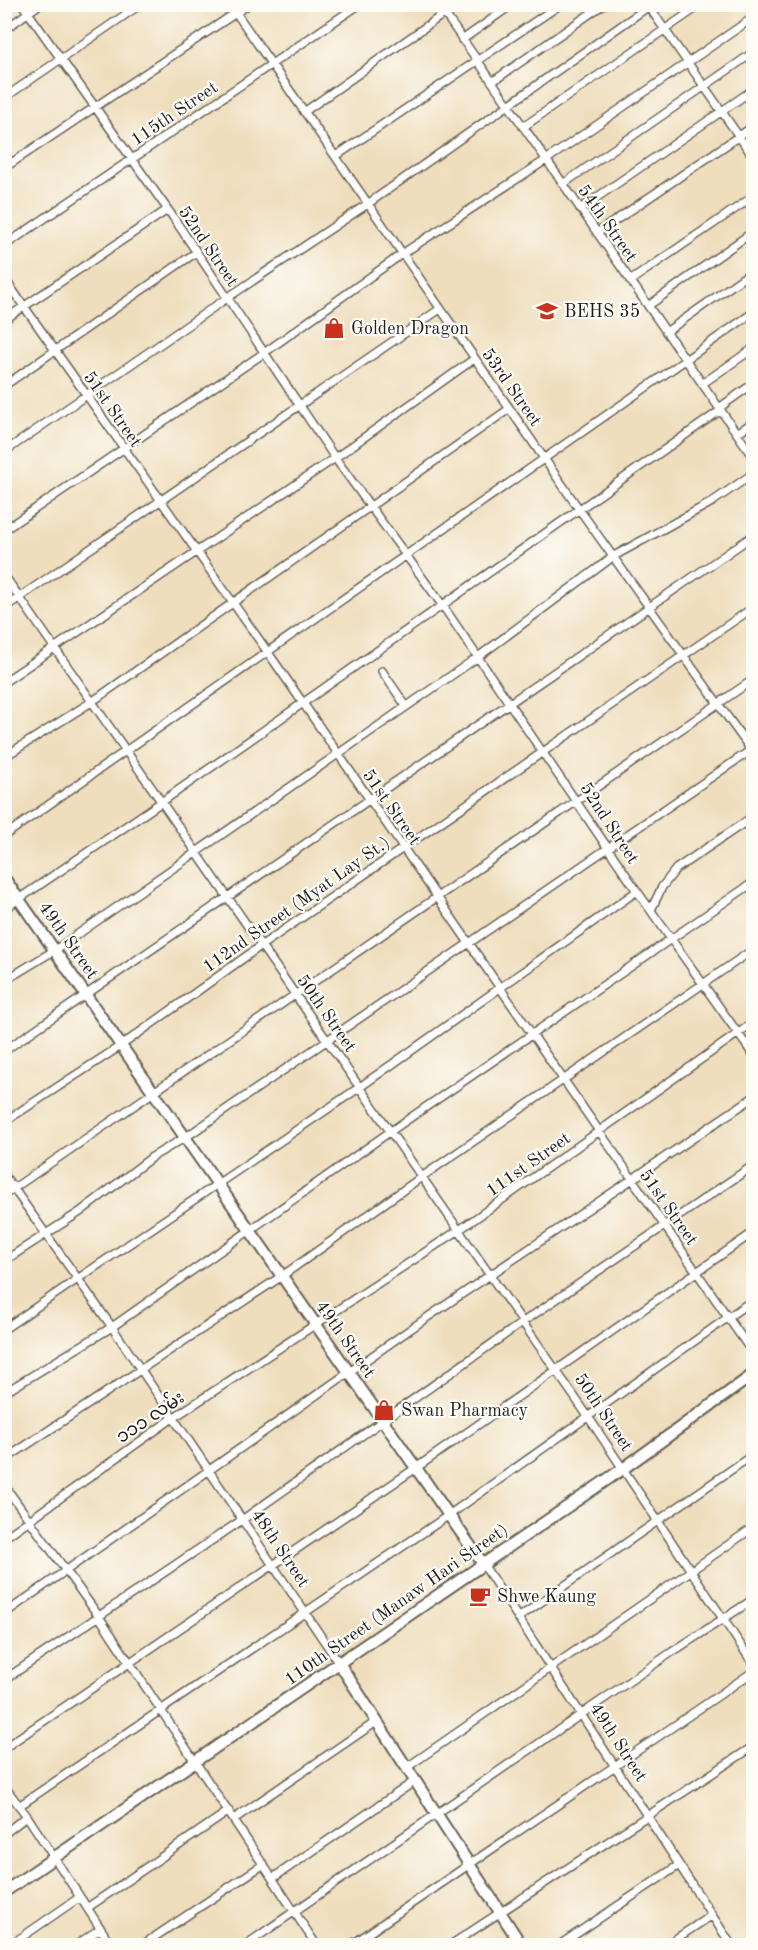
<svg xmlns="http://www.w3.org/2000/svg" width="758" height="1950" viewBox="0 0 758 1950" font-family="'Old Standard TT','Noto Sans Myanmar',serif">
  <style>
    .lines { fill: none; stroke-linecap: round; stroke-linejoin: round }
    .street-casing { stroke: #666054; stroke-width: 10 }
    .secondary-casing { stroke: #666054; stroke-width: 14 }
    .street { stroke: #fff; stroke-width: 7 }
    .secondary { stroke: #fff; stroke-width: 10 }
    .labels { text-anchor: middle; stroke-width: 4.5; stroke-linejoin: round; paint-order: stroke }
    .street-label { font-size: 18px; fill: #1c1c1c; stroke: #fdfcf7 }
    .poi-label { font-size: 18px; fill: #1c1c1c; stroke: #fdfcf7; text-anchor: start }
  </style>
  <rect width="100%" height="100%" fill="#fdfcf7"/>
  <filter id="ink" filterUnits="userSpaceOnUse"><feTurbulence type="fractalNoise" baseFrequency=".0167" numOctaves="2"/><feDisplacementMap in="SourceGraphic" scale="12" xChannelSelector="R" yChannelSelector="G"/><feConvolveMatrix kernelMatrix="1 2 1 2 8 2 1 2 1" color-interpolation-filters="sRGB"/></filter>
  <filter id="wash" filterUnits="userSpaceOnUse"><feTurbulence type="fractalNoise" baseFrequency=".008" numOctaves="4" result="noise"/><feDisplacementMap in="SourceGraphic" scale="24" xChannelSelector="R" yChannelSelector="G"/><feGaussianBlur stdDeviation="1.35" result="paint"/><feColorMatrix in="noise" values="0 0 0 0 0 0 0 0 0 0 0 0 0 0 0 0 0 1.4 0 .05"/><feComposite in="paint" operator="in"/></filter>
  <g filter="url(#wash)">
    <rect width="100%" height="100%" fill="#efdebd"/>
  </g>
  <g filter="url(#ink)">
    <g class="lines">
      <defs>
        <path id="street" d="M22,4L173,217L335,458L443,606L637,891L754,1056
          M230,4L579,509L754,754
          M438,4L754,458
          M647,4L754,158
          M4,30L40,4
          M462,40L513,4
          M492,82L604,4
          M4,98L141,4
          M304,112L458,4
          M523,127L702,4
          M336,156L561,4
          M4,168L249,4
          M563,184L754,52
          M580,209L754,89
          M597,233L754,126
          M4,246L360,4
          M4,278L267,651L754,1355
          M630,281L754,196
          M648,306L754,231
          M4,320L167,210
          M666,332L754,270
          M702,384L754,348
          M4,386L195,253
          M737,433L754,422
          M4,452L227,298L369,203L652,4
          M4,530L264,353L402,254L546,160L754,17
          M4,575L587,1415L754,1665
          M4,608L440,309
          M382,671L406,706
          M4,682L335,458L474,359
          M4,757L93,701L509,409
          M4,836L754,312
          M4,909L163,801L721,410L719,408L754,383
          M651,910L662,887L676,869L754,816
          M4,981L55,950L478,657L614,556L712,502L754,473
          M4,1051L754,535
          M4,1122L122,1045L262,945L754,607
          M4,1175L112,1327L339,1663
          M4,1195L754,679
          M4,1261L80,1212L152,1157L186,1137L754,748
          M4,1329L360,1087L637,891
          M4,1393L112,1327L391,1131L754,882
          M4,1460L282,1276L423,1176L754,949
          M4,1485L98,1615L317,1946
          M4,1538L173,1418L459,1230L754,1022
          M483,1564L732,1946
          M4,1614L422,1321L754,1097
          M518,1618L754,1454
          M4,1680L242,1520L523,1322L754,1165
          M4,1748L416,1468L754,1232
          M406,1768L754,1527
          M4,1786L27,1816L112,1946
          M19,1806L449,1515L754,1299
          M234,1819L376,1722
          M4,1834L27,1816
          M273,1878L415,1781
          M87,1908L229,1811
          M9,1946L80,1897
          M75,1946L101,1928
          M141,1946L264,1864
          M244,1946L672,1652L754,1599
          M350,1946C484,1853 620,1764 754,1671
          M449,1946L754,1746
          M558,1946L679,1865
          M665,1946L712,1915"/>
        <path id="secondary" d="M4,878L483,1564
          M339,1663L522,1946
          M4,1892L624,1468L754,1374"/>
      </defs>
      <use href="#street" class="street-casing"/>
      <use href="#secondary" class="secondary-casing"/>
      <use href="#street" class="street"/>
      <use href="#secondary" class="secondary"/>
    </g>
  </g>
  <defs>
    <symbol id="school-bare" viewBox="-9 -9 18 18"><path d="M0-5L7-2L0 1L-7-2ZM-4 1L0 2.5L4 1V4Q0 6-4 4Z" fill="#c8321e" stroke="#fdfcf7" stroke-width="2.5" paint-order="stroke"/></symbol>
    <symbol id="shop-bare" viewBox="-9 -9 18 18"><path d="M-5-2.5h2.3a2.7 3.5 0 0 1 5.4 0H5L5.5 6h-11ZM-1.5-2.5h3a1.5 2.3 0 0 0-3 0Z" fill="#c8321e" stroke="#fdfcf7" stroke-width="2.5" paint-order="stroke"/></symbol>
    <symbol id="cafe-bare" viewBox="-9 -9 18 18"><path d="M-5.5-4.5H6V0H3Q3 3.5 0 3.5H-2.5Q-5.5 3.5-5.5 0ZM3-3.2v2h1.7v-2ZM-6 4.5H4V6H-6Z" fill="#c8321e" stroke="#fdfcf7" stroke-width="2.5" paint-order="stroke"/></symbol>
  </defs>
  <g fill-rule="evenodd">
    <use href="#school-bare" x="532" y="296" width="30" height="30"/>
    <use href="#shop-bare" x="319" y="313" width="30" height="30"/>
    <use href="#shop-bare" x="369" y="1395" width="30" height="30"/>
    <use href="#cafe-bare" x="465" y="1581" width="30" height="30"/>
  </g>
  <g class="labels">
    <g class="street-label">
      <text transform="translate(174 113) rotate(-34)" y="6">115th Street</text>
      <text transform="translate(608 223) rotate(55)" y="6">54th Street</text>
      <text transform="translate(209 246) rotate(56)" y="6">52nd Street</text>
      <text transform="translate(512 387) rotate(55)" y="6">53rd Street</text>
      <text transform="translate(113 409) rotate(55)" y="6">51st Street</text>
      <text transform="translate(392 807) rotate(55)" y="6">51st Street</text>
      <text transform="translate(610 823) rotate(57)" y="6">52nd Street</text>
      <text transform="translate(296 904) rotate(-35)" y="6">112nd Street (Myat Lay St.)</text>
      <text transform="translate(69 940) rotate(55)" y="6">49th Street</text>
      <text transform="translate(327 1013) rotate(55)" y="6">50th Street</text>
      <text transform="translate(528 1164) rotate(-35)" y="6">111st Street</text>
      <text transform="translate(669 1207) rotate(55)" y="6">51st Street</text>
      <text transform="translate(346 1339) rotate(55)" y="6">49th Street</text>
      <text transform="translate(604 1412) rotate(56)" y="6">50th Street</text>
      <text transform="translate(150 1417) rotate(-34)" y="6">၁၁၁ လမ်း</text>
      <text transform="translate(281 1548) rotate(56)" y="6">48th Street</text>
      <text transform="translate(396 1604) rotate(-35)" y="6">110th Street (Manaw Hari Street)</text>
      <text transform="translate(619 1742) rotate(57)" y="6">49th Street</text>
    </g>
    <g class="poi-label">
      <text x="564" y="317">BEHS 35</text>
      <text x="351" y="334">Golden Dragon</text>
      <text x="401" y="1416">Swan Pharmacy</text>
      <text x="497" y="1602">Shwe Kaung</text>
    </g>
  </g>
  <rect width="758" height="1950" fill="none" stroke="#fdfcf7" stroke-width="24"/>
</svg>
